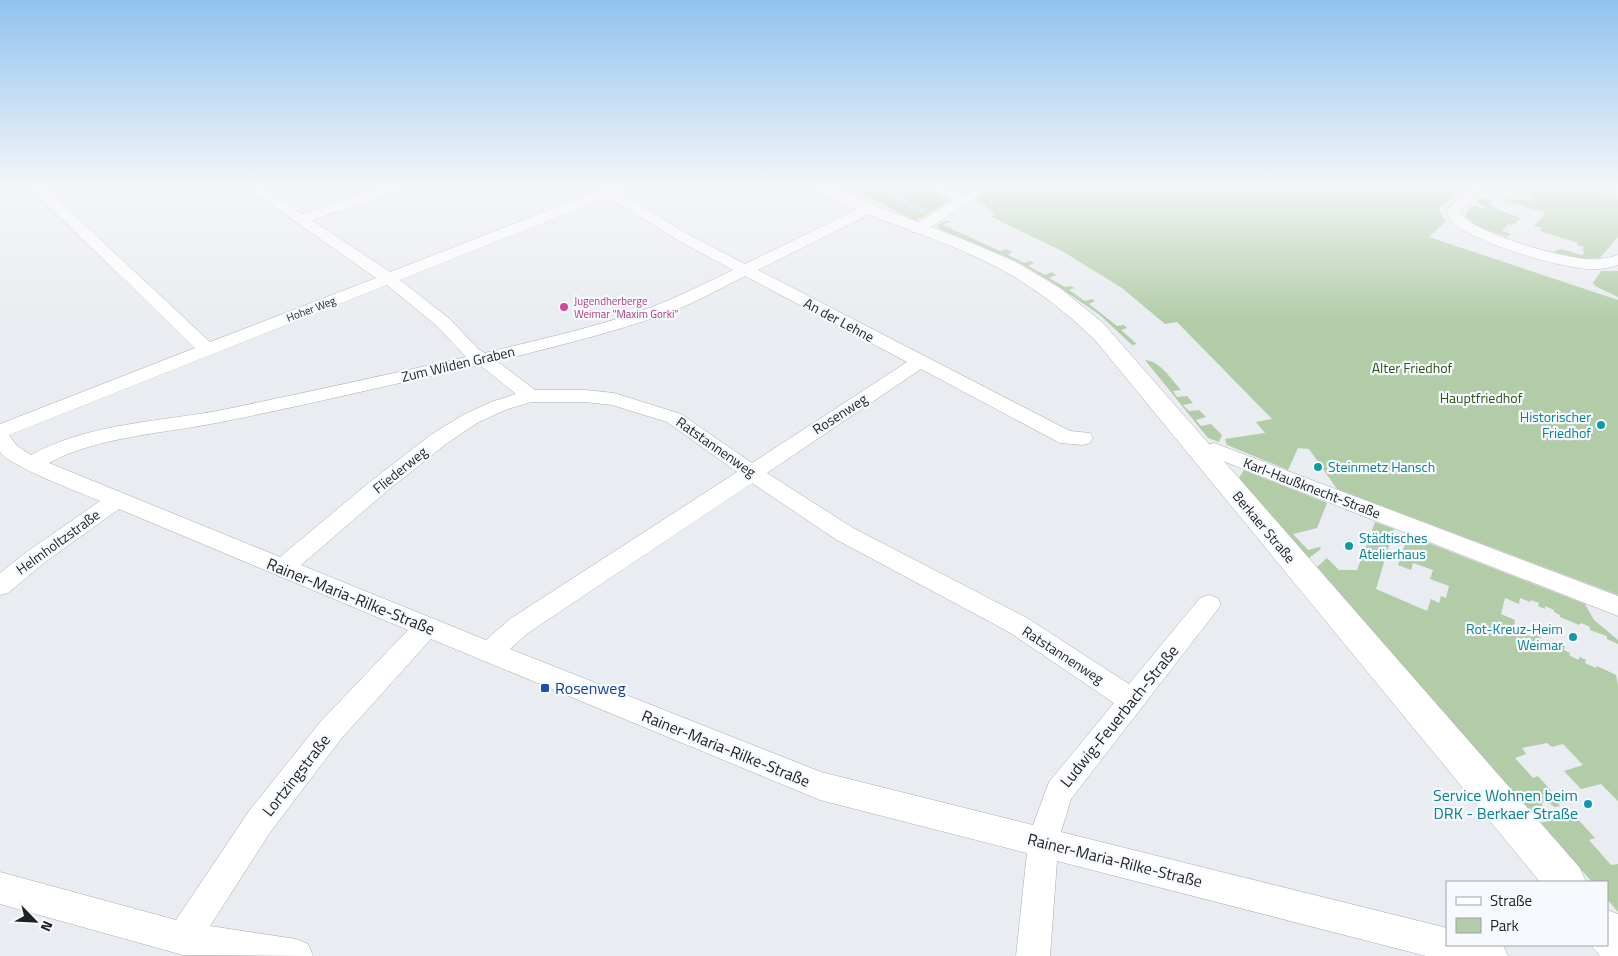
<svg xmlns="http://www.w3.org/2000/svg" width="1618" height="956" viewBox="0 0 1618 956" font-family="'Titillium Web',sans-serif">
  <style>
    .green { fill: #b1cca7 }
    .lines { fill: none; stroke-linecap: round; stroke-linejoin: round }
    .stream { stroke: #b0d9fa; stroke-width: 4.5 }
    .minor-casing { stroke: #aaacb0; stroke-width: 1 }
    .secondary-casing { stroke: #aaacb0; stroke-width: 1 }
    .minor { fill: #fff; fill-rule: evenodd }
    .secondary { fill: #fff; fill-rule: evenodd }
    .hotel-dot { fill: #d1479c; stroke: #f6f9fd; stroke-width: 2 }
    .culture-dot { fill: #0f9aa8; stroke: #f6f9fd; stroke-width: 2 }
    .transit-dot { fill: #1a4fb4; stroke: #f6f9fd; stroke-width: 2 }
    .labels { text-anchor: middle; stroke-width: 4.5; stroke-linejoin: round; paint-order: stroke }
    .far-hotel-label { font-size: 11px; fill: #b23c85; stroke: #f6f9fd; text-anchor: start }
    .far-street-label { font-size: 11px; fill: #1f2021; stroke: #f6f9fd }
    .street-label { font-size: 14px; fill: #1f2021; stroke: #f6f9fd }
    .park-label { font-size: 14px; fill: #2a5713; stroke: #f6f9fd }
    .culture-label { font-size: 14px; fill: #0d838f; stroke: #f6f9fd; text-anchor: end }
    .near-street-label { font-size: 16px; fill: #1f2021; stroke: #f6f9fd }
    .near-transit-label { font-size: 16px; fill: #164399; stroke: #f6f9fd; text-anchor: start }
    .near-culture-label { font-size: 16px; fill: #0d838f; stroke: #f6f9fd; text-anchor: end }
  </style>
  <rect width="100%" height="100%" fill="#e9ecf0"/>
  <path class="green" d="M848,187H927L949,201L916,221Z
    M939,187H1449L1460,190L1439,208L1442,217L1446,221L1429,237L1618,300V595L1337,489L1309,449L1298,448L1288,470L1227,445L1225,439L1265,433L1256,422L1272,419L1177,322L1165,324L1122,288L1062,251L992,217L994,213L985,207V205Z
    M1515,187L1546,195L1553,187L1569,189L1592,187L1590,191L1618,199V237L1600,258L1583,259L1553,252L1561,249L1582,255L1585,252L1582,250L1584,247L1577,245L1578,243L1540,231L1542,228L1534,226L1546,213L1498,198L1531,201L1534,198L1529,197L1530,195L1519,192L1521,189Z
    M1483,197L1494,201L1489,205L1495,207L1494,208L1521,218L1513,225L1508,224L1502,231L1511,234L1507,237L1476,226L1466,217V213L1474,206L1485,209L1487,207L1476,203Z
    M947,220L950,221L943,225L1000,251L1006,249L1012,252L1008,255L1024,263L1030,261L1034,263L1028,266L1045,275L1052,272L1056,275L1049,278L1065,287L1071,286L1074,288L1069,290L1085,301L1092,299L1095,301L1089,304L1117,326L1124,325L1127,328L1121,330L1137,344L1132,345L1100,315L1053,283L1018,262L937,228L938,225Z
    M1601,271H1618V297L1595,286L1593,283Z
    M1145,360C1160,361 1171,379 1181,390L1173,391L1177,397L1187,396L1193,403L1183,405L1189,411L1199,410L1206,417L1196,420L1201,426L1211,424L1222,435L1219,442L1208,438Z
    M1244,470L1327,503L1317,528L1293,534L1308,550L1320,547L1321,549L1309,558L1239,478Z
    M1375,522L1394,529L1376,589L1427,611L1431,599L1439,603L1441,596L1446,598L1449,586L1430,579L1433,570L1413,563L1411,570L1398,565L1408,535L1585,604L1594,620L1618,640V644L1607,639V636L1590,630V627L1581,623L1579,625L1560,617V615L1554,612V610L1545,606V609L1538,606L1539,603L1531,600L1530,602L1520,598L1519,604L1505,598L1501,614L1515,620L1514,626L1524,631L1523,633L1532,637L1533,634L1541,637L1540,640L1549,644L1550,642L1555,644V642L1565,646L1564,650L1570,653L1569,655L1578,660L1580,657L1586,660L1585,663L1596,668L1597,666L1616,675L1618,685V801L1601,784L1581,789L1564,771L1583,765L1563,744L1552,747L1547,743L1522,748L1526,754L1515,758L1533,778L1538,776L1560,801L1557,802L1560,806L1555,807L1546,801L1542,803L1543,809L1531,813L1317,567L1327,558L1339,570H1357Z
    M1573,814L1595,838L1589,840L1611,865L1618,864V912L1607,899V882H1592L1540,823Z"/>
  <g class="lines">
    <path class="stream" d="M881,187L882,190L923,211"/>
    <defs>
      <path id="minor" d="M29,187H44L210,342L376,278L246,187H263L302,214L382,187H404L402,190L312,220L390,272L598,191L596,187H629L620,193L691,236L745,264L862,207H872L874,210L872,213L758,270L1070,431L1090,433L1093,438L1090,443L1083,445L1060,443L921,369L767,473L853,528L1027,618L1129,684L1200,598L1209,595L1218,598L1221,605L1071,799L1061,832L1447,928V945H1503L1508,956H1426L1057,861L1050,956H1016L1027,853L820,800L431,639L341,739L271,831L210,926L296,939L308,944L313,956L183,955L0,904V872L176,920L249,811L321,721L408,630L119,509L44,563L8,593L0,595V573L28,551L100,501C84,494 3,464 0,451C0,443 0,432 0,424L195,348ZM608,197L681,242L733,270C706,283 680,296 652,307C598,327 541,339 485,353L478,349L450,319L400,280ZM745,276L907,362L752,463L681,414L614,393L585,390H535L497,361C553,347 608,334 662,315C691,305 718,290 745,276ZM387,285L438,327L466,357C385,375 304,393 222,410C159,422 89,423 31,455L17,446L9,435ZM480,365L516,394L491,402L463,415L432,434L371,481L280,557L49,463C95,437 167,433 221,422C307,405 393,384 480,365ZM531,402H585L612,405L667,422L737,472L510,619L486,640L301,565L387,491L446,444L477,423L505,410ZM752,483L837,540L1009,632L1114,703L1049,782L1033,825L821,772L510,649L528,633Z
        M926,187H945L963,196L976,190L983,194L922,232H912L910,229L912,226L953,201Z
        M1471,187H1486L1461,211V215C1482,235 1558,257 1588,259C1599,260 1608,258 1618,255V265C1608,268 1598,270 1588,269C1554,266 1472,243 1449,219L1447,210Z
        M1214,443L1618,596V616L1213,457L1201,460L1194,458L1191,453L1194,448Z"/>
      <path id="secondary" d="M812,187H836L881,208L963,239L1016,262L1060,288L1103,323L1580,868L1586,882H1540L1095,340C1067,313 1038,290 1004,271C944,238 876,222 815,191Z
        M1607,910L1618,914V956H1600L1591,945H1607Z"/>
    </defs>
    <use href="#minor" class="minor-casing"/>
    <use href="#secondary" class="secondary-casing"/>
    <use href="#minor" class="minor"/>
    <use href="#secondary" class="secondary"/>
  </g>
  <linearGradient id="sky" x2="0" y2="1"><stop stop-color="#91c3ef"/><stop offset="0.58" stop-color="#f5f6f8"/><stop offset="1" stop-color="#f5f6f8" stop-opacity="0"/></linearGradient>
  <rect width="1618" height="321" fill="url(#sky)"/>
  <circle class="hotel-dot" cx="564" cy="307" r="5"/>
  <g class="culture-dot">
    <circle cx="1601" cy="425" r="5"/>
    <circle cx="1318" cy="467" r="5"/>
    <circle cx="1349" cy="546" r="5"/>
    <circle cx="1573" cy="637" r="5"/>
    <circle cx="1588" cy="804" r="5"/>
  </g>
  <rect class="transit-dot" x="540" y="683" width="10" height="10" rx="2.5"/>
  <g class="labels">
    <g class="far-hotel-label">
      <text x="574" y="305">Jugendherberge<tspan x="574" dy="13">Weimar "Maxim Gorki"</tspan></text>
    </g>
    <g class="far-street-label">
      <text transform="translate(311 309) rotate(-21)" y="4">Hoher Weg</text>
    </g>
    <g class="street-label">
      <text transform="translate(839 320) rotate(28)" y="5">An der Lehne</text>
      <text transform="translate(458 364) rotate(-13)" y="5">Zum Wilden Graben</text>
      <text transform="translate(840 414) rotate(-33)" y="5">Rosenweg</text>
      <text transform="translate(716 447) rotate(35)" y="5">Ratstannenweg</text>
      <text transform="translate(400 470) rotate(-39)" y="5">Fliederweg</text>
      <text transform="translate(1312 488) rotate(21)" y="5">Karl-Haußknecht-Straße</text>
      <text transform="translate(1264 527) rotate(50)" y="5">Berkaer Straße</text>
      <text transform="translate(58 542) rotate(-36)" y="5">Helmholtzstraße</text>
      <text transform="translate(1063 655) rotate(33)" y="5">Ratstannenweg</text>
    </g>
    <g class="park-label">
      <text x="1412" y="373">Alter Friedhof</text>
      <text x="1481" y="403">Hauptfriedhof</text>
    </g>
    <g class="culture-label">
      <text x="1591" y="422">Historischer<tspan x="1591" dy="16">Friedhof</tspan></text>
      <text x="1328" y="472" text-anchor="start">Steinmetz Hansch</text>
      <text x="1359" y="543" text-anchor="start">Städtisches<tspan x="1359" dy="16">Atelierhaus</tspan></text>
      <text x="1563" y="634">Rot-Kreuz-Heim<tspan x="1563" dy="16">Weimar</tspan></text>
    </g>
    <g class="near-street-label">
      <text transform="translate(351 596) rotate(22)" y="6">Rainer-Maria-Rilke-Straße</text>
      <text transform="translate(1119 716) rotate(-51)" y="6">Ludwig-Feuerbach-Straße</text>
      <text transform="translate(726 748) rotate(22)" y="6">Rainer-Maria-Rilke-Straße</text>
      <text transform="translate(296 775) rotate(-52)" y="6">Lortzingstraße</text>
      <text transform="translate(1115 860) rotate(14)" y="6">Rainer-Maria-Rilke-Straße</text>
    </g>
    <g class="near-transit-label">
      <text x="555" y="694">Rosenweg</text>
    </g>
    <g class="near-culture-label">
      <text x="1578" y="801">Service Wohnen beim<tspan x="1578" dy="18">DRK - Berkaer Straße</tspan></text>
    </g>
  </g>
  <rect x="1446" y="881" width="162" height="65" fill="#f6f9fd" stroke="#a0a2a5"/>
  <rect x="1456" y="897" width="25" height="8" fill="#ffffff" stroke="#a0a2a5"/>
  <text x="1490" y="906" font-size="15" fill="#1f2021">Straße</text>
  <rect x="1456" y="918" width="25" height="15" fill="#b1cca7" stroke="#a0a2a5"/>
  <text x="1490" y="931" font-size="15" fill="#1f2021">Park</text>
  <g transform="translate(35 921) rotate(114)" stroke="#f6f9fd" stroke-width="4" paint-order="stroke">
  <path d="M0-4L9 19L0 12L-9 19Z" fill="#1f2021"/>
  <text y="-8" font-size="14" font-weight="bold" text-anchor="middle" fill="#1f2021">N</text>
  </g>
</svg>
